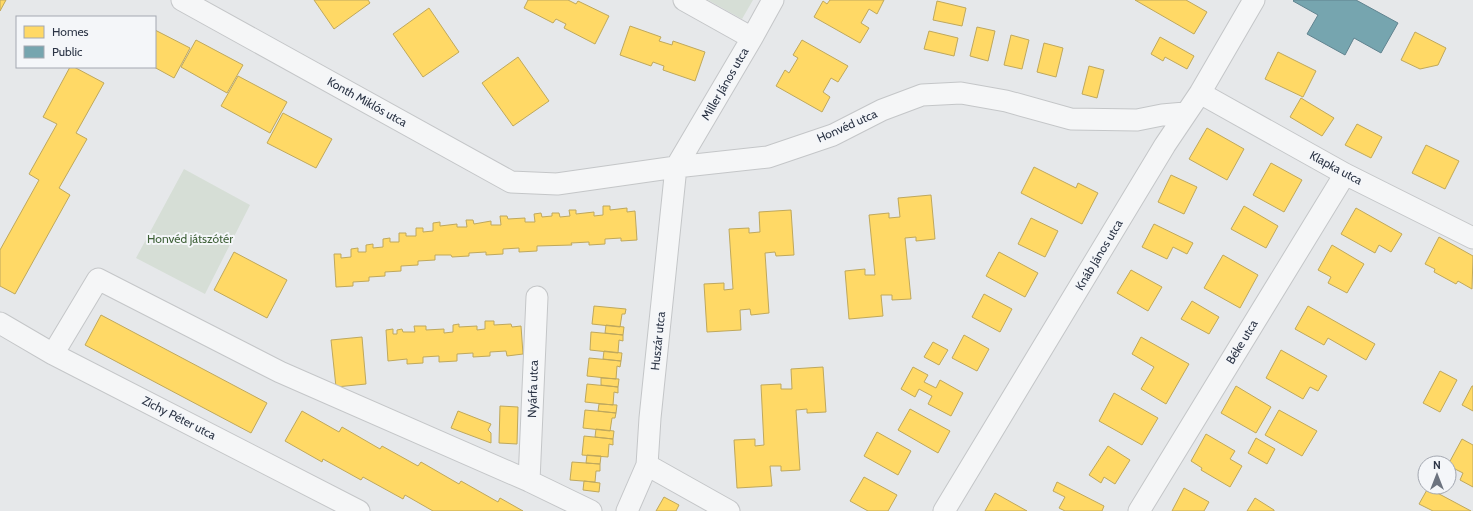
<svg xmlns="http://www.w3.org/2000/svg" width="1473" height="511" viewBox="0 0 1473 511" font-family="Cabin,sans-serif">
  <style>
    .green { fill: #d6ded6 }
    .homes { fill: #ffd966; stroke: #bfa85c }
    .public { fill: #76a5af; stroke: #60838f }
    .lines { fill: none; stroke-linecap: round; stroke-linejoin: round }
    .minor-casing { stroke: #c4c6c8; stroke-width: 23 }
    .minor { stroke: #f5f6f7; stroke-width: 21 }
    .labels { text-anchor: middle; stroke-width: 4; stroke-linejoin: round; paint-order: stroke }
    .street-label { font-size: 12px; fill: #2b3445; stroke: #f4f6f9 }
    .park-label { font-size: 12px; fill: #3f6138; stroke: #f4f6f9 }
  </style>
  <rect width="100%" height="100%" fill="#e6e8ea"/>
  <path class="green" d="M708,0H753L742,19Z
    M184,169L250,205L205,294L136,258Z"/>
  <path class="homes" d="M0,0H6L0,11Z
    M314,0H368L370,3L334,29Z
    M528,0H568L576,4L578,1L609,16L595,44L564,28L566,24L556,19L553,23L524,8Z
    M830,0H884L877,14L869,9L861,23L869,28L860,43L814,17L823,1L827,4Z
    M1135,0H1186L1207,12L1194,34Z
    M937,1L966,8L962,26L933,20Z
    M429,8L459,52L423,77L393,34Z
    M630,26L661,37L659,41L672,45L673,41L705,52L695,81L663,70L664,66L653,62L651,66L620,55Z
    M977,27L995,31L988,61L970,56Z
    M155,30L190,48L174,78L154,67Z
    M929,31L958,38L954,56L924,49Z
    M1415,32L1446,48L1438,65L1420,69L1401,60Z
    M1011,35L1029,40L1022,69L1004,65Z
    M1160,37L1194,56L1187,69L1165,57L1163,61L1151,54Z
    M196,40L243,65L227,93L181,67Z
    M802,40L848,66L838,82L831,78L823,92L830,97L822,112L776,86L785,70L789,73L798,58L793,55Z
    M1044,43L1063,48L1056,77L1037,72Z
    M1278,52L1316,71L1303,97L1265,79Z
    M518,57L549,101L513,126L482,83Z
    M1089,66L1104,70L1097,98L1082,94Z
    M70,67H74L104,83L76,133L87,139L59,188L70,195L15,294L0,286V250L39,180L29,174L57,124L43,117Z
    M238,76L287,102L270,133L221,106Z
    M1301,98L1334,118L1322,136L1290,117Z
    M283,113L332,139L316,168L267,143Z
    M1357,124L1382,137L1371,158L1345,145Z
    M1207,128L1244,149L1227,180L1189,159Z
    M1426,145L1459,161L1445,189L1412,173Z
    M1271,163L1302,180L1284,212L1253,195Z
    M1034,167L1076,188L1078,183L1098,193L1082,224L1021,193Z
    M1171,175L1197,187L1184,214L1158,202Z
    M931,195L935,239L916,241V237L905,238L911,299L892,300V295H881L883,316L849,319L845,271L865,269V275H875L869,215L889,213V218L900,217L898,198Z
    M603,206H610V210L627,208V212L635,211L637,240L621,241V238L605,239V244L589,245V242L571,243L572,245L537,246V251L519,252V248L503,249V254L486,255V252L469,253V256L452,257L451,255H435V260L418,261V265L401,266V271L385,272V276L369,277V281L353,282V286L336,287L334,254H341V258L351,257V249L358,248V252H366V245L373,244V248L383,247V239L390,238V242H399V233H406V236H416V228H423V232L433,231V223L440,222V226L457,224V227H467L466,220H473L474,224L491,221V225H501L500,216H507L508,219L525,218V222H535L534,214L541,213L542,217L552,216V213H559L560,217L570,216L569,210H576V214L594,212V216L603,215Z
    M1244,206L1278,226L1266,248L1231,229Z
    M1356,208L1402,234L1391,252L1379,245L1375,253L1341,234Z
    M791,210L794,255L776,256L775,252L765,253L769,313L751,315L750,309L740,310L741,330L707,332L704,284L724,283V290L733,289L729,229L749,228V233L760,232L759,212Z
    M1031,218L1058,231L1045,257L1018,244Z
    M1154,224L1193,243L1187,254L1173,247L1167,259L1142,247Z
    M1439,237L1473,256L1472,289L1458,281L1456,284L1434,272L1435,269L1425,264Z
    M1332,245L1364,264L1347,293L1328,283L1331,277L1318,270Z
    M234,252L287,280L267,318L214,290Z
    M999,252L1038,273L1025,297L986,276Z
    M1223,255L1258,275L1240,308L1204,288Z
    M1131,270L1162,287L1148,311L1117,293Z
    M984,294L1012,309L1000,332L972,317Z
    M1192,301L1219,317L1209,334L1181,319Z
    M594,306L626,309L625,314H622L620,327L592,324Z
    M1308,306L1375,344L1366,360L1328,338L1324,345L1295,329Z
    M101,315L267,403L251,433L85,345Z
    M485,321H494V325L511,324L512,327L521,326L523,354L507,356L506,351L490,352V356L473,357V353L457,354V361L439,362V356L423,357V363L407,364V359L388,361L386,330L393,329V334H397V330L402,329L403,332H415L414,326H426V330L444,329V333L453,332V325L459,324V327L477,326V330L485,329Z
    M606,325L624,327L623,335L605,333Z
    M591,332L623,335V341L619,340L618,353L590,350Z
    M964,335L989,349L977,371L952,358Z
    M362,337L366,384L336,387L331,340Z
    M1141,337L1189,364L1166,404L1141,389L1154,367L1132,354Z
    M933,342L948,350L939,365L924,357Z
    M1281,350L1327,376L1318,391L1310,387L1303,399L1266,378Z
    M604,351L622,353L621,361L603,359Z
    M589,358L621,361L620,367L617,366L616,379L587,376Z
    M823,367L826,412L807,413V409L796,410L800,470L781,471V466H770L772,486L737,488L734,440L755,439V446L764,445L761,385L781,384V389H792L791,369Z
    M913,367L928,375L924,382L936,388L940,380L963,393L951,416L928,404L932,396L919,389L915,397L901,389Z
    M1440,371L1457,380L1440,412L1423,403Z
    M601,378L619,379L618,387L601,385Z
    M587,384L618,387V393L614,392L613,405L585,402Z
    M1236,386L1271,407L1256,433L1221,413Z
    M1472,386H1473V411L1462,405Z
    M1114,393L1158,418L1142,445L1099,421Z
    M599,404L617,405L616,413L598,411Z
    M500,406L518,407L517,444L499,443Z
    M910,409L950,431L938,453L898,430Z
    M585,410L616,413L615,418H612L610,431L583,428Z
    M1279,410L1317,431L1302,456L1265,435Z
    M302,411L339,432L342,427L380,449L382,446L418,466L421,462L459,484L461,481L498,502L500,498L523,511H433L405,495L403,499L363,477L361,480L323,459L322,462L285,441Z
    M458,411L491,424L488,430L491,433V443L451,428Z
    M596,429L614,431L613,439L595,437Z
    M877,432L911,451L898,475L864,456Z
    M1206,434L1235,451L1230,459L1242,466L1230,487L1201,470L1202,468L1191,461Z
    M584,436L613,439V445L609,444L608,457L582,455Z
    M1256,438L1275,449L1267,464L1248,453Z
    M1462,439L1473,445V487L1460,480L1463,473L1449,466V463Z
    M1108,446L1130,460L1115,484L1104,477L1101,483L1089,475Z
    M587,455L601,456L600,464L586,463Z
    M572,462L600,464V471H596L595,482L570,480Z
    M864,477L897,495L888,511H868L850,501Z
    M584,481L600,483L599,492L583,490Z
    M1057,482L1104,506L1102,511H1065L1059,508L1065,497L1053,491Z
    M1184,488L1209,502L1204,511H1172Z
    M1428,488L1471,511H1433L1419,504Z
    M995,493L1027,511H985Z
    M664,497L679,505L676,511H656Z
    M1255,498L1274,510V511H1247Z"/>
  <path class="public" d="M1294,0H1356L1398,23L1381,53L1354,38L1345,55L1307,34L1318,15L1293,1Z"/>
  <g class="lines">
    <defs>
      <path id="minor" d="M182,0L511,182L557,184L676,167L768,157L833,135L882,110L922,95L961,93L1006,101L1071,119L1137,120L1162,115L1185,113
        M684,0L752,38
        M1200,93L1345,174L1473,238
        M0,323L53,354L359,511
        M53,354L98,279L280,372L529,481L591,511
        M647,465L729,511
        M529,481L537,297
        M627,511L647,465L650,418L676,167L752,38L773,0
        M944,511L1165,145L1200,93L1254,0
        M1139,511L1345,174"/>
    </defs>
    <use href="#minor" class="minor-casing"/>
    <use href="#minor" class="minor"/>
  </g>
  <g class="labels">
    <g class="street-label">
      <text transform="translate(725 84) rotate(-60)" y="4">Miller János utca</text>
      <text transform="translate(367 102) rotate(29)" y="4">Konth Miklós utca</text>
      <text transform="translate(847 126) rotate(-24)" y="4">Honvéd utca</text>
      <text transform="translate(1336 168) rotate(28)" y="4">Klapka utca</text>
      <text transform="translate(1099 255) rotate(-59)" y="4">Knáb János utca</text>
      <text transform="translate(658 341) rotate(-84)" y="4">Huszár utca</text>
      <text transform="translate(1242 342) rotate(-59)" y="4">Béke utca</text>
      <text transform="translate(533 389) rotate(-88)" y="4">Nyárfa utca</text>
      <text transform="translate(179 418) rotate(27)" y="4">Zichy Péter utca</text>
    </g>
    <g class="park-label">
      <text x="190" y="243">Honvéd játszótér</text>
    </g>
  </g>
  <rect x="16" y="16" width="140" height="52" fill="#f4f6f9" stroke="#a4a8b1"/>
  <rect x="24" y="26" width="20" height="12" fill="#ffd966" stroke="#a4a8b1"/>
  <text x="52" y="36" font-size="12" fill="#2b3445">Homes</text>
  <rect x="24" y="46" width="20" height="12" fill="#76a5af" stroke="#a4a8b1"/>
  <text x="52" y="56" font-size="12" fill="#2b3445">Public</text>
  <g transform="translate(1437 475)"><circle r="19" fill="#f4f6f9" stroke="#a4a8b1"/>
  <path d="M0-3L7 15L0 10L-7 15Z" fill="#6c737f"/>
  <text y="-6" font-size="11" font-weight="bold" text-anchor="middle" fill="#2b3445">N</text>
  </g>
</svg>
